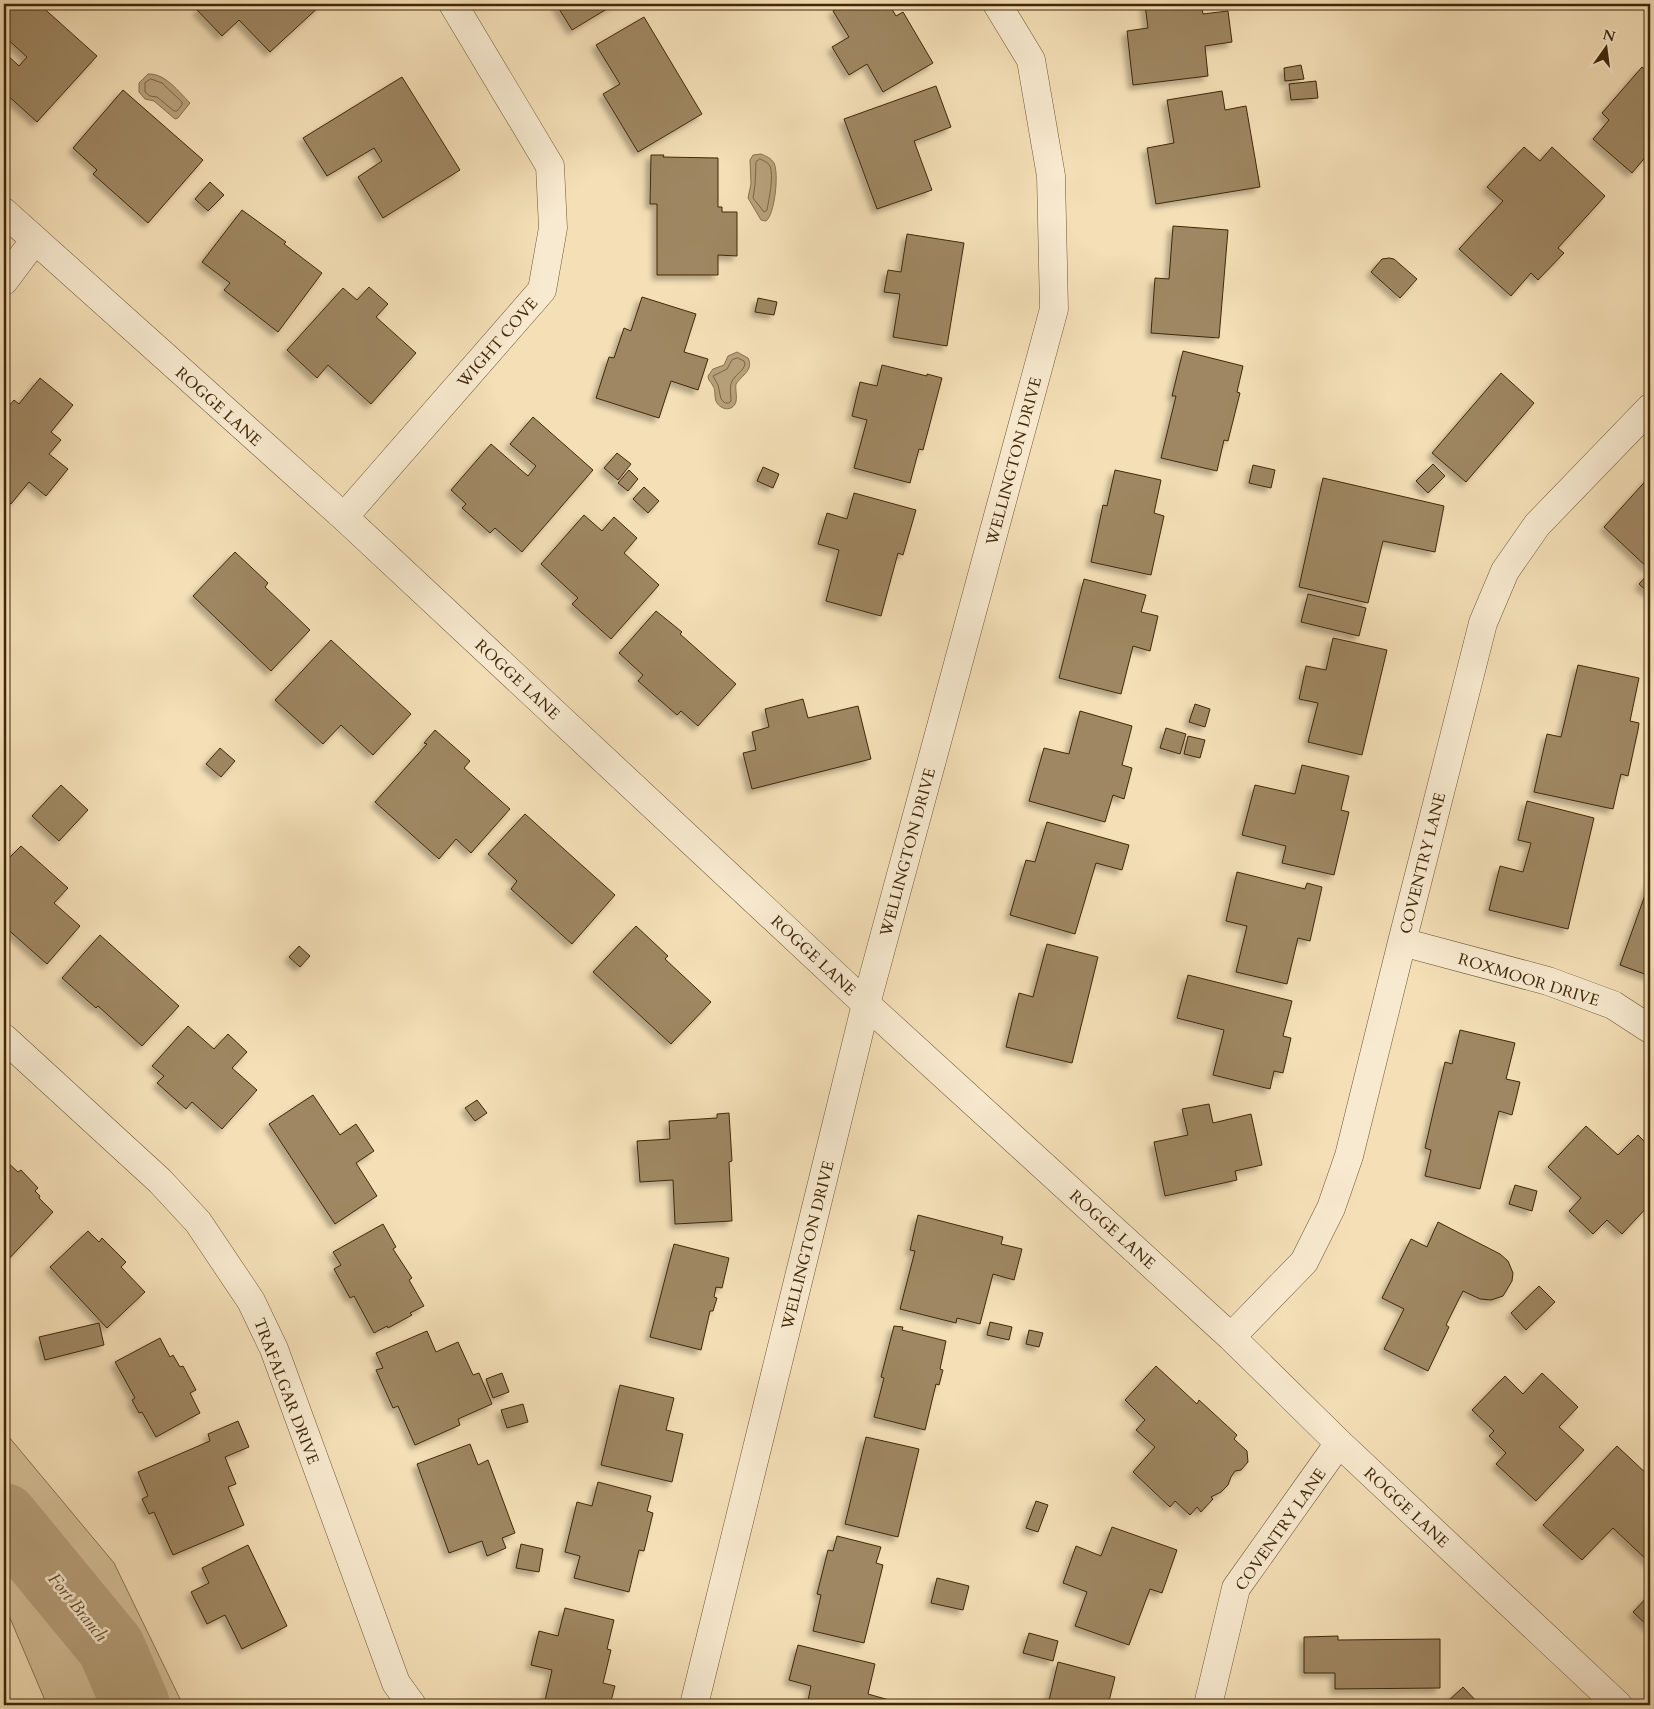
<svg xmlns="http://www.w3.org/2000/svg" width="1654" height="1709" viewBox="0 0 1654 1709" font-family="Cardo,serif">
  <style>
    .green { fill: #d5c098; stroke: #8a7450 }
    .water { fill: #b7a17b; stroke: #87714d }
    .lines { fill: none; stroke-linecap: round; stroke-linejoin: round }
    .shore { stroke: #7c6442; stroke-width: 1 }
    .river { stroke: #b7a17b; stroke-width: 68 }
    .building { fill: #9e8762; stroke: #402808; filter: url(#shadow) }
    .minor-casing { stroke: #6d5634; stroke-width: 29 }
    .minor { stroke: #f8ead0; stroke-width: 28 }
    .labels { text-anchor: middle; stroke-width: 5; stroke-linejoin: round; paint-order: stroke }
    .street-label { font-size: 16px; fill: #402808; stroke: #f8ead0 }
    .water-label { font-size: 18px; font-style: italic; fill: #644c2a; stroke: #f8ead0 }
  </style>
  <defs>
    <filter id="shadow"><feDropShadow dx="-4.5" dy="4.5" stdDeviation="2.5" flood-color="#0004"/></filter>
  </defs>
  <rect width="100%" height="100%" fill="#f4dfb6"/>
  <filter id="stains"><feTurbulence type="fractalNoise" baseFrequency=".004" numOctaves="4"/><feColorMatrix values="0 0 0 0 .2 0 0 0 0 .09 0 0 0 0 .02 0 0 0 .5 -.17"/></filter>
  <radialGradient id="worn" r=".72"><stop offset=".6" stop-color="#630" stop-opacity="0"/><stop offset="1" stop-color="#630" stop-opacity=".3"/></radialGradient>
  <path class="green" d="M4,1431L114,1563L183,1705H47L4,1604Z"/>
  <path class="water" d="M148,74C165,73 179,92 190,103L178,118L175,119L154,101L145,99L139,92V83Z
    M761,154C766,156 771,158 774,163C779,173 775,214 766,221L761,220L748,198L751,184L750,160L753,155Z
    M737,352L748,358C754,370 742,375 736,384C735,390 738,399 735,404C731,412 719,409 716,401C714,396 716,390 713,386C711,381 708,381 708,376L713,369L724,365L728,356Z"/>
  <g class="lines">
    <path class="shore" d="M151,79L162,83L182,102V105L177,111H174L157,97L150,96L145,92V83Z
      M760,159C764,161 768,162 770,166C774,176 769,199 767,210L764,212L753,198L755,185L756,162Z
      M738,358L744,361L745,364C743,371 739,372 735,377C728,384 731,393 731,401L729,403H725L721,399L718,385L713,376L727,369L732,360Z"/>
    <path class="river" d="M4,1517L111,1647L136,1705"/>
  </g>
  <path class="building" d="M4,4H39L97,56L37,122L4,92V54L5,53L19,66L27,57L4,36Z
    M204,4H322L270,52L239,20L222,36L197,10Z
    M556,4H615L572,30Z
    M845,4H889L896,16L903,12L933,63L883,92L867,64L849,75L832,47L849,37L833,11Z
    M1145,4H1201L1203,14L1228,11L1232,42L1205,46L1208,76L1133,85L1127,31L1148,28Z
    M644,17L702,114L638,152L603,94L620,84L596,45Z
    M1301,65L1304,79L1285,81L1284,68Z
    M1642,67L1650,74V156L1648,154L1632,173L1593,139L1609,120L1602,113Z
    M402,77L460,170L383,218L358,177L382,161L374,148L327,176L303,138Z
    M1316,81L1318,98L1291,100L1289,84Z
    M936,86L951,127L914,141L932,190L877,209L844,119Z
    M123,90L203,160L148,223L93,174L97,170L73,148Z
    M1222,91L1225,110L1246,106L1260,187L1156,204L1147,148L1174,143L1167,100Z
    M1524,147L1540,161L1552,147L1605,196L1558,248L1564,253L1538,280L1531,273L1511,296L1459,249L1503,201L1487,187Z
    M651,155H664L663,157L718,158V207H722V212H737V256L718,255V275H657V204H650Z
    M210,182L224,195L208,211L195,199Z
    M242,210L286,242L284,244L322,273L278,332L224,290L230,283L202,262Z
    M1173,226L1228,230L1219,338L1151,333L1155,278L1169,279Z
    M907,234L964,243L947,346L893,337L900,294L884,292L888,270L901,272Z
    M1389,258L1394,259L1417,279L1400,298L1371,272L1382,259Z
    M369,287L388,304L376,317L416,353L371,404L328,365L317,378L287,350L343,288L357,300Z
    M642,297L696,314L684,352L708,359L698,390L671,381L659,418L596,398L609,357L614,358L624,328L631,331Z
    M758,298L777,302L774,315L755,312Z
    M1183,351L1243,366L1237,392L1240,393L1228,441L1224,440L1217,471L1161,458L1176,396H1172Z
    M882,365L927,376V374L942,378L923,450L919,449L910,483L854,468L867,420L852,416L860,382L877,386Z
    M1501,373L1534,403L1466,482L1432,453Z
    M40,378L73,405L51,432L61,440L49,454L68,469L46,496L29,482L11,504L4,498V412L14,400L19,404Z
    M533,417L593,470L522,552L495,528L490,533L462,508L466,504L451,490L491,444L528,476L536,466L510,444Z
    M617,453L631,464L618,480L604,468Z
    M1433,464L1445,476L1428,493L1416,481Z
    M1253,465L1275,470L1271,488L1249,483Z
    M763,467L779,474L773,488L757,481Z
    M629,470L638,479L628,491L618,483Z
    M1115,470L1161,480L1154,513L1164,516L1151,575L1091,562L1103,505L1107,506Z
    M1650,476V570L1604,527Z
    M1323,478L1444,506L1435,552L1383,541L1368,603L1299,587Z
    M644,487L659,501L648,513L633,499Z
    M854,493L916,510L903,555L898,553L881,616L826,601L839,550L818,544L827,513L847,519Z
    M584,515L602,531L614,517L637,538L624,553L659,585L611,639L572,604L578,598L541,564Z
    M235,552L268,583L265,587L310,630L271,671L193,596Z
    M1650,572V594L1639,584Z
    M1084,579L1146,595L1141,612L1158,616L1150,651L1133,646L1121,694L1059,678Z
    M1308,594L1366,608L1359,636L1301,622Z
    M656,611L682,632L680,634L736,684L698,726L681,711L677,715L638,681L643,675L619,653Z
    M1333,638L1387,650L1362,755L1308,742L1318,703L1299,699L1306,666L1326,670Z
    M331,640L411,714L373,755L341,725L323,744L275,700Z
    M1578,665L1639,678L1630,721L1639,723L1638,730L1628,776L1621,774L1613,809L1534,792L1547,734L1561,737Z
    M803,699L808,718L858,706L871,759L752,789L743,753L756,750L752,732L769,727L765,709Z
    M1195,704L1210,709L1205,727L1189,722Z
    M1080,711L1132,726L1122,765L1132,768L1124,799L1113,795L1105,822L1029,801L1044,748L1069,754Z
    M1166,728L1186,734L1180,754L1160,748Z
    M435,730L470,761L464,768L510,809L471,853L456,839L439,859L375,802L427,744L424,743Z
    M1188,736L1205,740L1200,758L1184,754Z
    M220,748L235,761L221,777L206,764Z
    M1302,765L1349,776L1341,810L1349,812L1334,875L1282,863L1286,846L1242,835L1255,785L1295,794Z
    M61,785L88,810L59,841L32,816Z
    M1527,801L1594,818L1568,929L1489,910L1500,866L1523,872L1531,843L1518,840Z
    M525,814L615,895L572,944L511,889L517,881L488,854Z
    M1047,822L1129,845L1122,870L1096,863L1075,934L1010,915L1026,860L1035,862Z
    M21,846L68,888L54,903L80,926L47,964L4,926V857L7,860Z
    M1237,872L1305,889L1307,883L1322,887L1310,941L1298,938L1287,984L1236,972L1247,926L1226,921Z
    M1650,881V976L1620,965Z
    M636,926L668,956L665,959L711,1002L671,1044L593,972Z
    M100,935L179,1006L142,1046L98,1006L96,1008L62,978Z
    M1047,944L1098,957L1072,1063L1006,1047L1019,993L1033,997Z
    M299,946L310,956L300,967L289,957Z
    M1188,975L1292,1001L1283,1036L1291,1038L1283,1073L1274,1071L1270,1089L1213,1075L1224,1030L1177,1018Z
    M188,1026L214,1049L228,1034L247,1052L232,1068L257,1090L222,1129L192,1102L186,1109L157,1083L164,1076L152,1066Z
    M1460,1030L1515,1043L1506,1079L1520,1082L1512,1115L1499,1111L1480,1189L1425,1176L1431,1150L1425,1148L1433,1113L1445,1062L1452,1064Z
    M313,1095L340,1135L356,1124L374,1151L356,1163L377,1196L335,1224L269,1124Z
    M477,1100L487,1113L475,1121L465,1108Z
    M1209,1104L1213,1123L1251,1114L1262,1165L1235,1171L1237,1180L1165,1196L1154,1142L1188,1135L1182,1109Z
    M729,1113L732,1161L729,1162L732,1221L675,1224L673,1180L640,1182L637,1141L670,1139L669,1121L717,1118V1114Z
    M1586,1126L1618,1155L1638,1135L1650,1147V1204L1622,1234L1607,1220L1593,1234L1569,1211L1581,1198L1548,1167Z
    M4,1159L18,1172L21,1170L38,1188L35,1191L40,1196L39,1198L53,1212L4,1264Z
    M1515,1185L1537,1191L1532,1211L1509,1204Z
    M918,1215L1003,1237L1001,1244L1022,1249L1014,1280L993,1274L980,1324L957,1318L956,1323L900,1309L915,1251L910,1250Z
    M1438,1222L1500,1254L1508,1261L1513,1273L1512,1281L1503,1296L1491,1300L1480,1299L1463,1291L1446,1325L1449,1327L1428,1371L1384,1349L1404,1309L1382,1298L1411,1239L1427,1247Z
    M383,1224L396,1247L393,1249L412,1278L409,1280L424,1306L410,1313L412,1315L388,1328L387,1326L374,1333L354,1296L350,1298L334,1269L341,1265L333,1252Z
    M88,1231L99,1242L102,1238L126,1262L121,1267L145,1292L107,1328L50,1267Z
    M674,1244L729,1258L722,1288L716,1287L714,1297L717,1298L713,1311H710L701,1350L650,1337Z
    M1539,1286L1555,1302L1526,1330L1511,1313Z
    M990,1322L1012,1327L1009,1340L987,1335Z
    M99,1323L104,1345L45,1360L39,1337Z
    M894,1326L903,1327L902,1330L946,1341L940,1369L943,1370L939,1385L936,1384L925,1430L874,1417L884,1378L881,1377Z
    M1029,1330L1043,1333L1039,1347L1026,1344Z
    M427,1331L436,1352L458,1342L473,1375L479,1373L492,1404L458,1419L460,1425L415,1445L398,1406L393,1408L376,1370L383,1368L376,1353Z
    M160,1338L170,1357L173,1355L180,1367L183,1366L196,1390L190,1393L200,1413L156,1437L142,1412L139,1413L132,1400L135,1398L115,1362Z
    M1156,1366L1197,1404L1199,1400L1237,1435L1234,1439L1247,1451L1248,1462L1241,1470L1235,1471L1231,1477L1228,1485L1221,1492L1211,1497L1213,1499L1201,1512L1197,1507L1190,1515L1175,1501L1170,1507L1133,1472L1155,1447L1136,1430L1145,1420L1125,1400Z
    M502,1373L509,1392L493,1398L486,1379Z
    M1542,1373L1578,1407L1559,1427L1584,1450L1536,1501L1496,1464L1506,1453L1489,1436L1494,1431L1472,1410L1505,1376L1523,1394Z
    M620,1385L674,1398L666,1430L683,1434L672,1482L601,1465Z
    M523,1404L528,1422L507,1428L501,1410Z
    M238,1421L249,1447L225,1457L236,1484L228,1487L244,1525L173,1555L154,1512L149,1514L142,1499L148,1496L138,1472L210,1441L208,1434Z
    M866,1437L919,1449L898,1537L845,1524Z
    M470,1444L478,1465L488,1460L515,1533L502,1538L506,1548L487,1556L482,1541L449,1553L417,1464Z
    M1617,1446L1650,1477V1563L1613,1528L1582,1560L1543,1525Z
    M598,1482L651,1496L647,1511L653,1513L644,1551L639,1550L629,1592L574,1578L580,1556L565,1552L577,1502L592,1506Z
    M1036,1501L1048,1505L1038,1532L1026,1528Z
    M1112,1527L1177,1550L1162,1593L1150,1589L1129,1645L1075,1626L1087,1592L1063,1583L1076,1546L1101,1556Z
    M837,1536L881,1547L876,1563L883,1565L864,1643L813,1631L821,1595L817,1594L828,1550L833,1551Z
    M521,1544L543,1549L539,1572L516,1568Z
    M248,1545L287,1626L242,1649L225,1615L207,1624L191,1592L209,1583L202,1568Z
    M937,1578L969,1586L963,1610L931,1603Z
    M1650,1594V1628L1633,1612Z
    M565,1608L614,1620L607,1649L611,1650L603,1683L615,1686L610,1705H544L552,1670L531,1665L539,1631L558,1636Z
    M1029,1633L1058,1641L1053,1661L1023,1653Z
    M1338,1636V1640L1440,1639V1688L1335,1689V1673H1304V1637Z
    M798,1645L875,1664L868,1694L889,1700L888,1705H807L811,1686L789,1680Z
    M1058,1662L1115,1677L1108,1705H1048Z
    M1463,1687L1480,1705H1444Z
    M1023,1700L1043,1705H1022Z"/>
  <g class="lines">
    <defs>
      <path id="minor" d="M4,212L344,517L866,1004L1231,1337L1339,1443L1618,1705
        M4,281L34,241
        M344,517L542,290L553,228L550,166L453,4
        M1402,942L1548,981L1613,1005L1650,1029
        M4,1038L160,1181L198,1222L251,1301L274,1349L396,1683L412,1705
        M1231,1337L1304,1262L1331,1208L1349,1156L1402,942L1483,623L1505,571L1537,525L1650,408
        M694,1705L866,1004L1054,309L1051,176L1031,60L997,4
        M1208,1705L1236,1588L1339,1443"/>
    </defs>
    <use href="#minor" class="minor-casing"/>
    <use href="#minor" class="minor"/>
  </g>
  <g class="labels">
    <g class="street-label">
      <text transform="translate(497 342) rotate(-49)" y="6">WIGHT COVE</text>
      <text transform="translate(219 406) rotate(42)" y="6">ROGGE LANE</text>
      <text transform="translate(1013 461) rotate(-75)" y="6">WELLINGTON DRIVE</text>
      <text transform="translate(518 679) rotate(43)" y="6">ROGGE LANE</text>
      <text transform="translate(907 852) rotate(-75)" y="6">WELLINGTON DRIVE</text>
      <text transform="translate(1422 863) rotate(-76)" y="6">COVENTRY LANE</text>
      <text transform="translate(814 955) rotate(43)" y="6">ROGGE LANE</text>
      <text transform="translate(1529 979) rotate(17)" y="6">ROXMOOR DRIVE</text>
      <text transform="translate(1113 1229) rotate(42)" y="6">ROGGE LANE</text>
      <text transform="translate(807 1245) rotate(-76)" y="6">WELLINGTON DRIVE</text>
      <text transform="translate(287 1391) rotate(69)" y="6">TRAFALGAR DRIVE</text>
      <text transform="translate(1407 1507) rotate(43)" y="6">ROGGE LANE</text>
      <text transform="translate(1280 1529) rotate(-55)" y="6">COVENTRY LANE</text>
    </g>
    <g class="water-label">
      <text transform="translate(78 1607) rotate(51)" y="6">Fort Branch</text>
    </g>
  </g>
  <rect width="1654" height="1709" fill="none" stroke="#f4dfb6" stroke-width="20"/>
  <rect x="5" y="5" width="1644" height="1699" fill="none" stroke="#402808" stroke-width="2.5"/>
  <rect x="10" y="10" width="1634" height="1689" fill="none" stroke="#402808"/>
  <g transform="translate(1606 48) rotate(14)" stroke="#f8ead0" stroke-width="4" paint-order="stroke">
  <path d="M0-4L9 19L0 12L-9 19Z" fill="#402808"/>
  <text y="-8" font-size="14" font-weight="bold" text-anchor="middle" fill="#402808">N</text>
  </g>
  <rect width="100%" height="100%" filter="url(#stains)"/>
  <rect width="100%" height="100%" fill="url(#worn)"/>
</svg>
